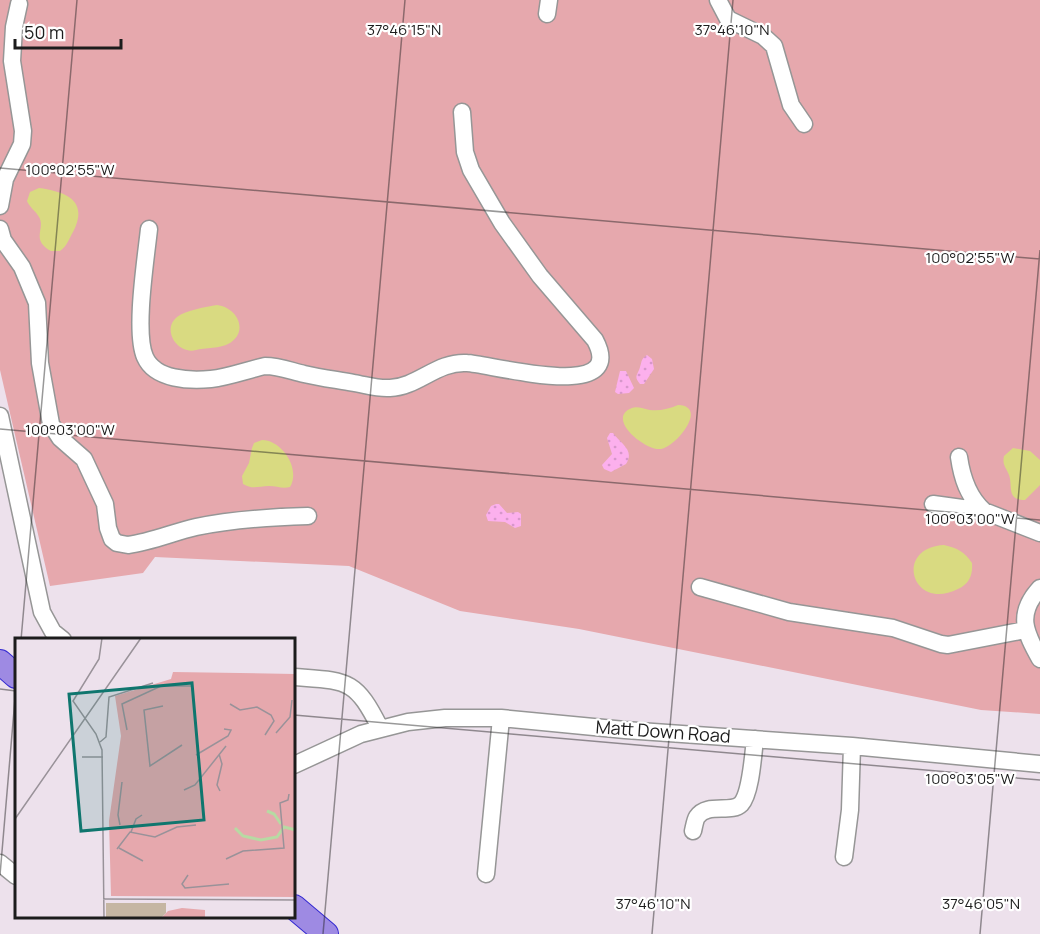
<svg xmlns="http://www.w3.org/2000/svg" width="1040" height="934" viewBox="0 0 1040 934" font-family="Manrope,sans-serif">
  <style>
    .grass { fill: #e6a8ad }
    .sand { fill: url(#sand-dots) }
    .pitch { fill: #d9da81 }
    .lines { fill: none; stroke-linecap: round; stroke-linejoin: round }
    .minor-casing { stroke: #969696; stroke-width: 19 }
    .highway-casing { stroke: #3329d1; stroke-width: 26 }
    .minor { stroke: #fff; stroke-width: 16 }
    .highway { stroke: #9e8ae3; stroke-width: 24 }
    .ticks { fill: none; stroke: #1c1c1c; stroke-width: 1.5; stroke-opacity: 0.45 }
    .labels { text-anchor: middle; stroke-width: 4.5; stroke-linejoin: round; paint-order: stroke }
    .street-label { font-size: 18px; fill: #1c1c1c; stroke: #fff }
    .inset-river { fill: none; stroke: #b7daa3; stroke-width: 3 }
    .inset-road { fill: none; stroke: #999299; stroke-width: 1.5 }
    .view { fill: #0f766e; fill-opacity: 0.15; stroke: #0f766e; stroke-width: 3 }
    .inset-edge { fill: none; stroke: #1c1c1c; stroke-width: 3 }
    .ticks-label { font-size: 15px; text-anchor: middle; fill: #1c1c1c; stroke: #fff; stroke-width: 4.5; stroke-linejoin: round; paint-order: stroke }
  </style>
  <defs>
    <pattern id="sand-dots" width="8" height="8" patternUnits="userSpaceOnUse" patternTransform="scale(1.5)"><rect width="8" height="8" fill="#fcb0ed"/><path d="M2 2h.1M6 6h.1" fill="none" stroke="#d797cb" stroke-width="1.8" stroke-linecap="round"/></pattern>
  </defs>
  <rect width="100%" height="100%" fill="#ede1ec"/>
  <path class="grass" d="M0,0H1040V714L981,710L579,629L460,611L349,566L155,557L143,573L50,586L0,370Z"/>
  <path class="sand" d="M647,355L652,359L654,369L644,384H640C633,376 638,375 640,367C642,361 641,359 647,355Z
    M620,371H626L634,388L629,393L618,394L615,392Z
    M610,433H613C621,444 635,450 626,464L611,472L604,469L602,465L612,454L607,438Z
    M496,504H499L507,513L518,512L521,514V526L515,528L505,522L488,521L486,515L491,506Z"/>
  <path class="pitch" d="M39,188C67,192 89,201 73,232C69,239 67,246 60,251H51C30,239 46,229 39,217C36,211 30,208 27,201L30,192Z
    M217,305C239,308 249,333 228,344C222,348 204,348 196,350C178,355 161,330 177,317C186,310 206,307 217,305Z
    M678,405C709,406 676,447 661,449C645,451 605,418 632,408C637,406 644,409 650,410C660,411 669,409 678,405Z
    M262,440C282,440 301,469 290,487C282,489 277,486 269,486C258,486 253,490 243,484L242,476L249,463L252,448L254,443Z
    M1013,448L1030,451L1040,460V485L1025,500C1006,500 1013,486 1009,475C1006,467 1002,465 1004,456Z
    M944,545C957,548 965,552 972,563C973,575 969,584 958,589C912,612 893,548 944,545Z"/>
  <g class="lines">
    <defs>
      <path id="minor" d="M718,0L728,19L763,36L774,46L791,105L804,124
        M547,14L549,0
        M0,206L5,179L22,144L23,131L12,61L14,27L19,4
        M0,229L3,240L22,267L37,303L40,363L51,424L60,438L84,459L105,504L108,528L112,539L117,543L128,545C151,542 174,532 196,527C234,519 271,517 308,516
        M149,229C146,258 134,332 145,357C155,380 190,381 211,379C229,377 247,370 265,366C279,366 291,371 304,374C321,378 338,380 354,383C366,385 378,389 390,388C418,387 437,361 467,363C491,364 629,404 595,340L540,276L502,223L471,170L465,152L462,112
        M0,416L42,612L53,632L63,640
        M959,457C962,478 968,497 984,511L1040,533
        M933,504L984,511
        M700,587L789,612L893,628L941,644L948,645L1025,630
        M1040,588C1016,614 1025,632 1040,659
        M294,677C347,681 355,678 380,728
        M294,765L361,734L408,722L445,718H501L625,730L852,746L1040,764
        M693,831C694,827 695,820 697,817C707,802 731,814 741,804C751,793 753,755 755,739
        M844,857L850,810L852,746
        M0,863L16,876
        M486,874L501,718"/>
      <path id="highway" d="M0,662L16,676
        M294,907L326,934"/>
    </defs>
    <use href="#minor" class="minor-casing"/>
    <use href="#highway" class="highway-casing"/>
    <use href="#minor" class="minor"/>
    <use href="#highway" class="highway"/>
  </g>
  <path class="ticks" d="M0,168L1040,259M0,429L1040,520M21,640L77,0M0,689L16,691M294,715L1040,780M0,875L16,687M323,934L405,0M652,934L733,0M980,934L1040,250"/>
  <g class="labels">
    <g class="street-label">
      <text transform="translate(663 732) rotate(4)" y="6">Matt Down Road</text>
    </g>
  </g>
  <g transform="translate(15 638)">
    <rect width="280" height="280" fill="#ede1ec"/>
    <path d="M158,34L280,36V259L96,258L94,183L106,98L100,58L156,41ZM167,270L190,272V280H146L153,273Z" fill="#e6a8ad"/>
    <path d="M91,265H151V275L146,280H91Z" fill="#c5b6a3"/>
    <path class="inset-river" d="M252,173L259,176L266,186M220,190L228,198L246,202L262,199L269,189L281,192"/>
    <path class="inset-road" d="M87,0L84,21L58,63L81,96L87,112L89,280M215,66L225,72L242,69L256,77L259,83L250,97M148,68L129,72L135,128L167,107M112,92L107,66L146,48H176M261,95L275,79L277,62M85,104L91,99L94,59L138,45M204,116L207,126L202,147L205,153M181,117L213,98L216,92L209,91M67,119H88M169,152L180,147L211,108M0,181L126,0M105,187L103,177L107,144M116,194L121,181L127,177M104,210L128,223M102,211L115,194L140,199L162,189L181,187M211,221L228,213L269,210L265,165L273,162L274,156M173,237L167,246L170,250L214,246M88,261L281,262"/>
    <path class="view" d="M177,45L189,182L66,193L54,56Z"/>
    <rect width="280" height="280" class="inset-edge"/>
  </g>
  <g class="ticks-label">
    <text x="404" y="35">37°46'15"N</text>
    <text x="732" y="35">37°46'10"N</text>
    <text x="70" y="175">100°02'55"W</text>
    <text x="970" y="263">100°02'55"W</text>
    <text x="70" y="435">100°03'00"W</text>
    <text x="970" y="524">100°03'00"W</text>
    <text x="970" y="784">100°03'05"W</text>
    <text x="653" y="909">37°46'10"N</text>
    <text x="981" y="909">37°46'05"N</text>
  </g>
  <path d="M15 39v9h106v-9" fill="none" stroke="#1c1c1c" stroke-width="3"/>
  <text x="24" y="39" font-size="18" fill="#1c1c1c" stroke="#ffffff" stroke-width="4.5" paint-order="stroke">50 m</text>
</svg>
